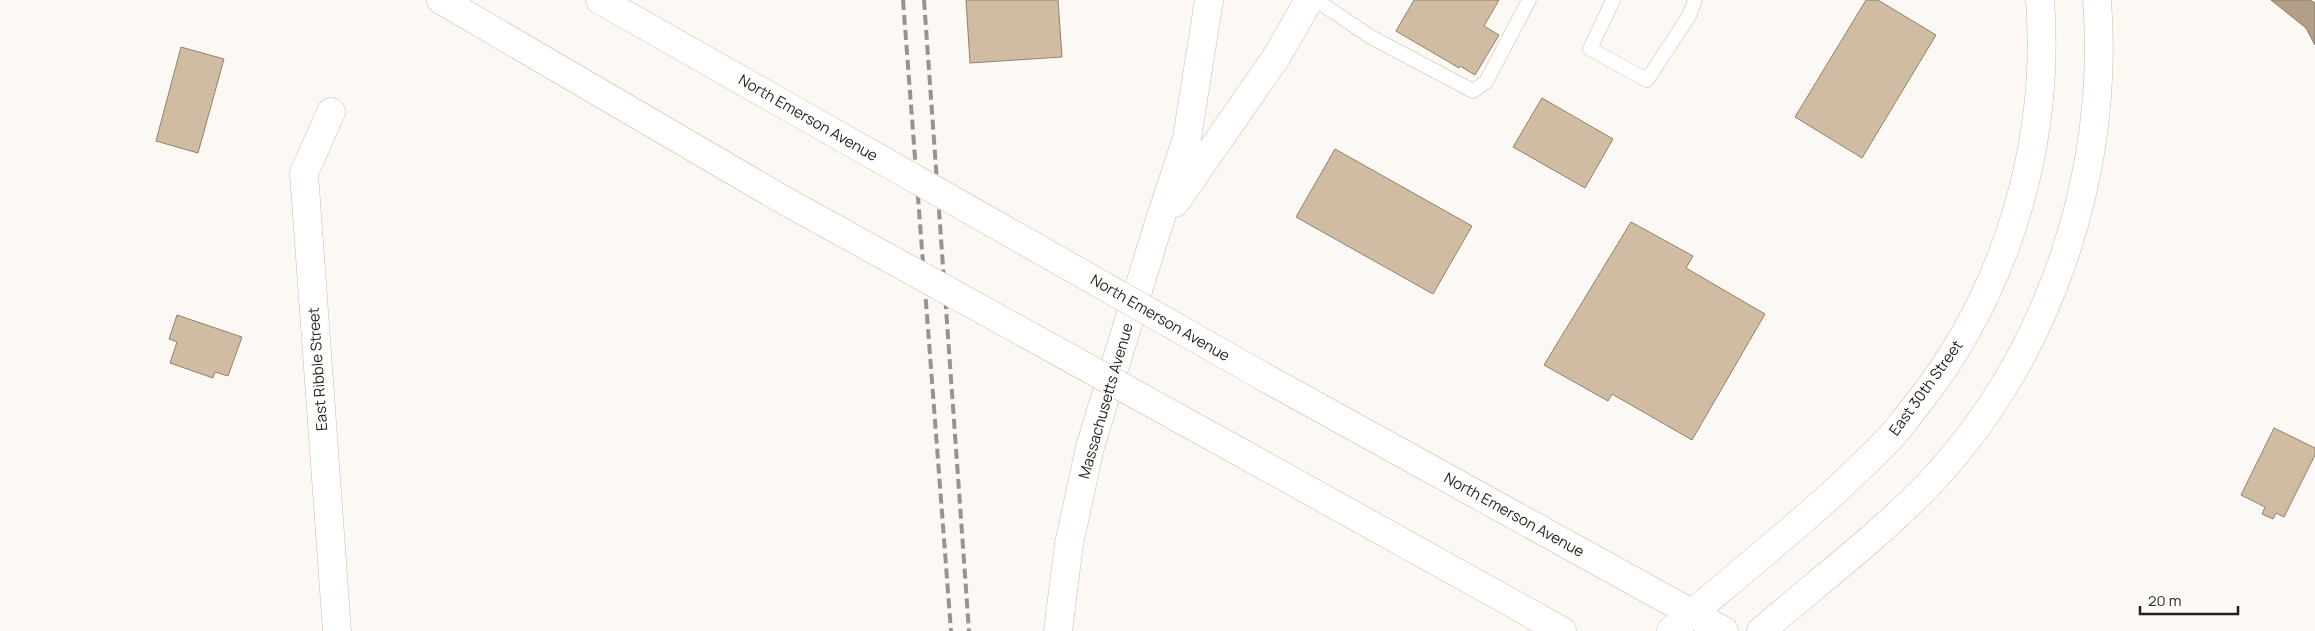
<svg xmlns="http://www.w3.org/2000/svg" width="2315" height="631" viewBox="0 0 2315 631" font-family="Manrope,sans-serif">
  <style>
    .water { fill: #b29f87; stroke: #887965 }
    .building { fill: #cfbca2; stroke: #91816b }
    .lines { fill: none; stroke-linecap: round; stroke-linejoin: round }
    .lane-casing { stroke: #cdbba4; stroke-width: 15 }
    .street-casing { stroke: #cdbba4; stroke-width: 29 }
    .secondary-casing { stroke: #cdbba4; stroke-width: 29 }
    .primary-casing { stroke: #cdbba4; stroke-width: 29 }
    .lane { stroke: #fff; stroke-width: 14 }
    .street { stroke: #fff; stroke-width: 28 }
    .secondary { stroke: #fff; stroke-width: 28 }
    .primary { stroke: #fff; stroke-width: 28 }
    .rail { stroke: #98938d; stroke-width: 4; stroke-dasharray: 10 5; stroke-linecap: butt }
    .primary-bridge-casing { stroke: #cdbba4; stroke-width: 29; stroke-linecap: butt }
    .primary-bridge { stroke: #fff; stroke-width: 28 }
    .labels { text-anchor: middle; stroke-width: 4; stroke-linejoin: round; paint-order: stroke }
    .street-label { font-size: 15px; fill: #261f16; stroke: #fff }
  </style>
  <rect width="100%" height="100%" fill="#fcf8f4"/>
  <path class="water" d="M2271,0H2310L2315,3V45L2306,28Z"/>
  <path class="building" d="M966,0H1058L1062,57L970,63Z
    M1414,0H1499L1484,26L1499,35L1475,75L1460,66L1459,68L1396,31Z
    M1866,0H1878L1936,35L1862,158L1795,117Z
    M181,47L224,59L198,153L156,141Z
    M1542,98L1613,139L1585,188L1513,147Z
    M1335,149L1472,226L1433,294L1296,217Z
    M1631,222L1693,256L1686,268L1765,314L1692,440L1612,394L1608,401L1544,365Z
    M177,315L242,337L228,376L215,372L213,378L170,363L177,342L169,339Z
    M2274,428L2315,448V455L2284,517L2276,513L2273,519L2262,514L2265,507L2241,495Z"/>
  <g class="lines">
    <defs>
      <path id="lane" d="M1316,0L1371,37L1473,91L1486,82L1529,0
        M1613,0L1590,49L1647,80L1689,16L1695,0"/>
      <path id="street" d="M331,112L304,173L337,631"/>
      <path id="secondary" d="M1175,203L1277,56L1309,0
        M1058,631L1069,544L1090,447L1157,229L1187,138L1209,0
        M1671,631C1743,570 1823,507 1888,440C1898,430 1906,418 1915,407C2006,294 2051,144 2040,0
        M1761,631C1818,582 1879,536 1931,482C2050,355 2110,173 2097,0"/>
      <path id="primary" d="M441,0L780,198
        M600,0L778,101
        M1264,377L1724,631
        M1238,451L1562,631"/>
    </defs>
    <use href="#lane" class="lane-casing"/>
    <use href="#street" class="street-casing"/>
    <use href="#secondary" class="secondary-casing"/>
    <use href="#primary" class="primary-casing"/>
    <use href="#lane" class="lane"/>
    <use href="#street" class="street"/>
    <use href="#secondary" class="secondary"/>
    <use href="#primary" class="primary"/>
    <path class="rail" d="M903,0L951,631
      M924,0L969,631"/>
    <defs>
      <path id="primary-bridge" d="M778,101L1264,377
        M780,198L1238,451"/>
    </defs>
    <use href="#primary-bridge" class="primary-bridge-casing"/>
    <use href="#primary-bridge" class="primary-bridge"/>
  </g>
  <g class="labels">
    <g class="street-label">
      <text transform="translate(808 118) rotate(30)" y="5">North Emerson Avenue</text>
      <text transform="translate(1160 318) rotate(30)" y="5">North Emerson Avenue</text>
      <text transform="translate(318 369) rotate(-94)" y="5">East Ribble Street</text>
      <text transform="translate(1926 388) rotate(-54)" y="5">East 30th Street</text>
      <text transform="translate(1106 401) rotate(-74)" y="5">Massachusetts Avenue</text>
      <text transform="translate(1514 515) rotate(29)" y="5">North Emerson Avenue</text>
    </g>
  </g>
  <path d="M2140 606v8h98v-8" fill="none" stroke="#261f16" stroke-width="2.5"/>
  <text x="2148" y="606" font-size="15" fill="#261f16" stroke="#ffffff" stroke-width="4" paint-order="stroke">20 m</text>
</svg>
